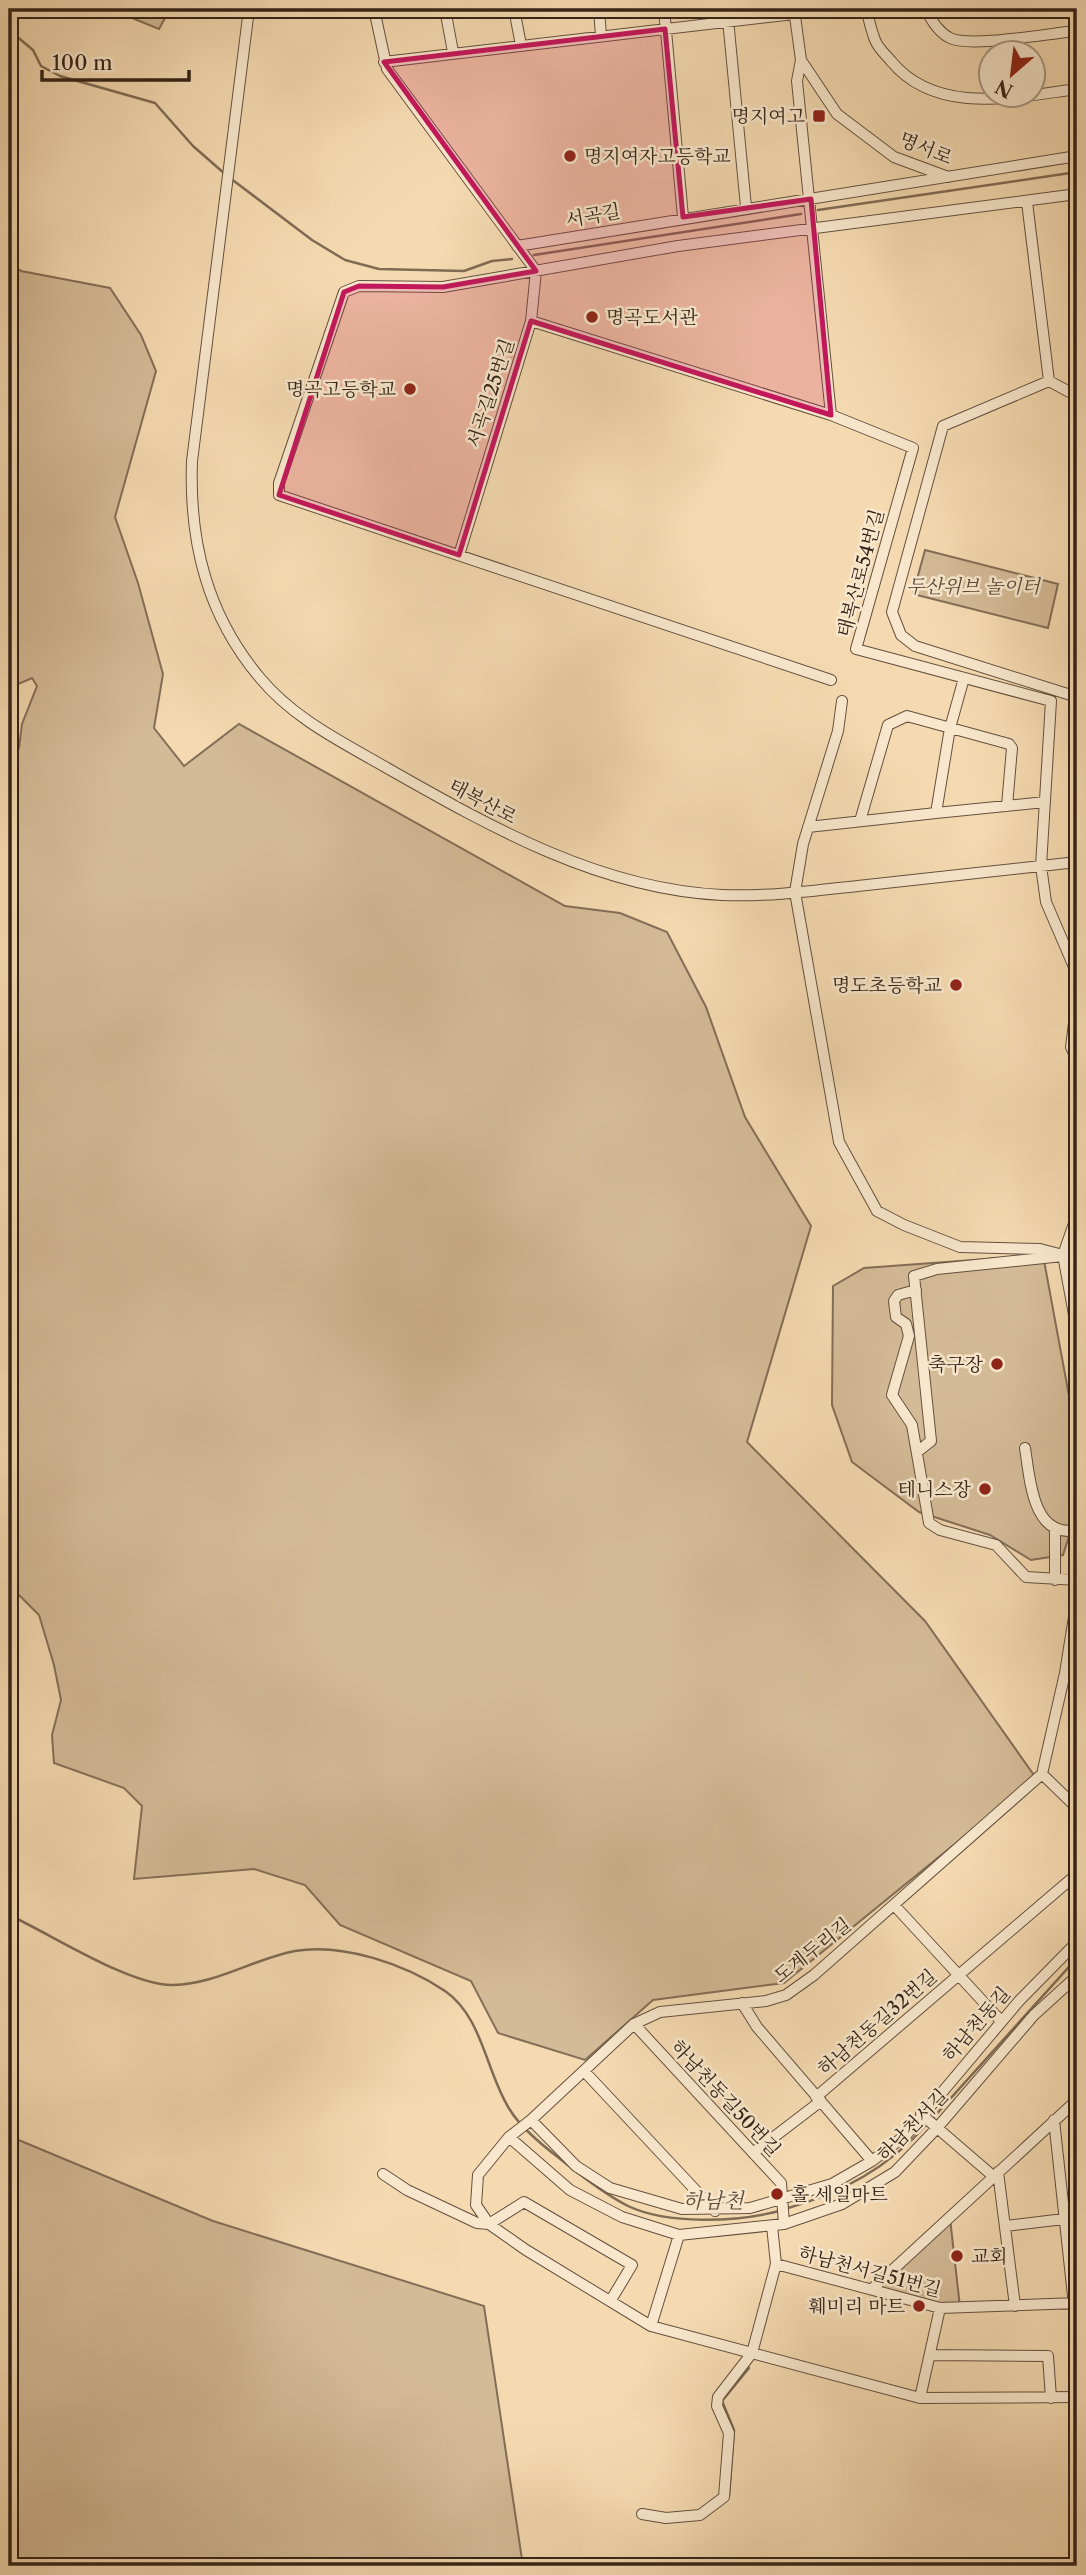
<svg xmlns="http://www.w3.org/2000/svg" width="1086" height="2575" viewBox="0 0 1086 2575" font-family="'Libre Caslon Text','Noto Serif KR',serif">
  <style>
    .green { fill: #d4bb97; stroke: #846e57; stroke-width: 2 }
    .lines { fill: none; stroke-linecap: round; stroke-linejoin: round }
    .stream { stroke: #806b54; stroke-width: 2.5 }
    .minor-casing { stroke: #64503e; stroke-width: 12 }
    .minor { stroke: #f8e7cc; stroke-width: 10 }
    .marked { fill: #c2185b; fill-opacity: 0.2; stroke: #c2185b; stroke-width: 5; stroke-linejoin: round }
    .poi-dot { fill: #8f2418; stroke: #f8e7cc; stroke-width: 2.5 }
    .labels { text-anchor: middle; stroke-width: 5; stroke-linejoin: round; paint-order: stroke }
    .poi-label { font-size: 19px; fill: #342217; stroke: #f8e7cc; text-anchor: end }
    .street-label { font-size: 19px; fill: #342217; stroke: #f8e7cc }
    .park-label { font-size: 19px; font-style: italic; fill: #5c4837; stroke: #f8e7cc }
    .water-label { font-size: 21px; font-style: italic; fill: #604c3b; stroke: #f8e7cc }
  </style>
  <rect width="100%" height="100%" fill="#f5dab1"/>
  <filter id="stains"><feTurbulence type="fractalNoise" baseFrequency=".00286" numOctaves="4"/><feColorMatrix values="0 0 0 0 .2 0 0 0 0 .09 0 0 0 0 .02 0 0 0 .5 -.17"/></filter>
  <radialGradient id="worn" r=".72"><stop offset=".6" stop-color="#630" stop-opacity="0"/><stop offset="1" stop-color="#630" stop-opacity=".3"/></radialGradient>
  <path class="green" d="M110,9H170L159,29Z
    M9,262L21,271L110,288L141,335L156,371L115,517L138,583L163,674L154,728L184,766L239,724L565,906L620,913L667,932L706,1007L745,1117L811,1226L747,1442L925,1621L1036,1778L784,1983L653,2000L585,2060L498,2033L471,1981L340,1925L305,1885L254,1869L134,1879L142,1806L124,1788L54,1763L52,1735L61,1700L54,1665L39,1615L9,1585V758L19,748L22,724L37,686L32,678L9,688Z
    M925,550L1058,584L1048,628L913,594Z
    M1043,1255L1077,1439V1511L1063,1555L1031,1560L990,1535L919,1512L852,1462L832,1405L833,1286L864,1268Z
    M9,2136L213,2221L484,2306L523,2566H9Z
    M950,2218L960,2307H940L874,2289Z"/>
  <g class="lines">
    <path class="stream" d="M9,30L33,50L41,66L60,76L155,103L193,146L225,174
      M230,178L312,240L345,260L379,269L464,271L492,261L512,259
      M818,210L1077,172
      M534,255L801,214
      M9,1915C51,1934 130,1986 173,1985C217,1984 253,1959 295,1951C343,1943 405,1964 445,1991C483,2017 486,2073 510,2110C521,2128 542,2145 559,2158C580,2175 604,2194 628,2206C668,2225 737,2222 779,2211
      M932,2119L1077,1958
      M785,2209C842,2193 888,2168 927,2124
      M729,2496L734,2430L722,2401L749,2368"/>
    <defs>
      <path id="minor" d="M249,9L192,461C189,542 207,615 260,678C294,719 342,742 387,768C491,827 599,889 722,895C771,897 819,890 867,885C937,877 1007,870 1077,862
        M374,9L387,69L536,271L531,321L459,555
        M445,9L453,52
        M514,9L521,45
        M599,9L601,36
        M664,9L683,217
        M727,9L746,207
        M794,9L801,60L837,114L894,157L948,177
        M866,9C869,19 871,30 875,40C878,48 885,54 891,61C936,116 1015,97 1077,89
        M926,9C931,20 938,32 950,38C970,48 1051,33 1077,31
        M801,60L797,81L831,415L913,448L856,649L1051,701L1041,866L1046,902L1077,974
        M384,62L794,14
        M1027,202L1049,381L1077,396
        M517,246L1077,156
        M531,321L831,415
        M1049,381L943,426L892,612L901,635L915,646L1077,697
        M964,678L950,728L936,813L1045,802
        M831,680L279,495V483L344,292L359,286L443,287L678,246L1077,194
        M842,701L838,731L803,844L795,892L839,1142L877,1211L904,1225L960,1247L1040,1249L1063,1255
        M860,821L888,725L907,716L1009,744L1012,748L1007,806
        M808,827L936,813
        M1077,999L1071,1047L1077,1060
        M1077,1215L1063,1255L1077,1331
        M916,1290L898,1295L894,1301L896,1317L906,1324L909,1336L892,1395L912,1425L929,1523L940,1530L996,1545L1026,1577L1077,1580
        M1025,1448C1030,1478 1032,1539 1077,1530
        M917,1452L931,1441L914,1276L937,1269L1063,1256
        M1055,1580V1528
        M1077,1598L1065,1673L1042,1774L814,1975L786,1995L766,2001L660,2012L634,2024L531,2120L509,2137L478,2175L476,2205L489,2224L526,2250L651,2326L920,2398L1077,2397
        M1042,1774L1077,1808
        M894,1905L1001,2021
        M742,2003L757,2027L872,2161
        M634,2024L781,2183L784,2224
        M584,2071L715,2211
        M816,2097L1077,1874
        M921,2114L993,2176
        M531,2120L576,2166L610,2188L682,2209L750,2208L832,2184L872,2161L907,2134L1019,2001L1077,1942
        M1054,2120L1077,2333
        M509,2137L570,2190L622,2217L679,2235L784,2224L842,2204L895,2172L937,2128L1034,2015L1077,1976
        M753,2153L821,2101
        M998,2172L1015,2306
        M383,2174L407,2190L477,2223L489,2224L524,2202L632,2265L611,2300
        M772,2226L776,2264L940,2308L1077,2303
        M1006,2226L1064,2219
        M872,2289L1077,2100
        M651,2326L679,2235
        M930,2355L1048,2356L1051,2398
        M920,2398L940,2308
        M642,2514L666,2518L700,2515L724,2497L729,2433L717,2406L718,2397L752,2353L776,2264"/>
    </defs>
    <use href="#minor" class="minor-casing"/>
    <use href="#minor" class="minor"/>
  </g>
  <path class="marked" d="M665,29L683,217L811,199L831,415L531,321L459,555L279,495L344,292L359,286L443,287L536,271L384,62Z"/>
  <g class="poi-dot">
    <rect x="812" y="109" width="14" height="14" rx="3.5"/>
    <circle cx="570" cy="156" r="7"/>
    <circle cx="592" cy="317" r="7"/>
    <circle cx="410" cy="389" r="7"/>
    <circle cx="956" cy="985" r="7"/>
    <circle cx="997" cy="1364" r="7"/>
    <circle cx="985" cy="1489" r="7"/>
    <circle cx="777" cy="2194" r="7"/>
    <circle cx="957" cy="2256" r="7"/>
    <circle cx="919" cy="2306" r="7"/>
  </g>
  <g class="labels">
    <g class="poi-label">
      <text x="805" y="123">명지여고</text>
      <text x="584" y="163" text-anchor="start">명지여자고등학교</text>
      <text x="606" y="324" text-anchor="start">명곡도서관</text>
      <text x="396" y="396">명곡고등학교</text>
      <text x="942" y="992">명도초등학교</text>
      <text x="983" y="1371">축구장</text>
      <text x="971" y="1496">테니스장</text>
      <text x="791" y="2201" text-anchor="start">홀 세일마트</text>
      <text x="971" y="2263" text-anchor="start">교회</text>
      <text x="905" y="2313">훼미리 마트</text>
    </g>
    <g class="street-label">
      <text transform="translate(926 148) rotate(22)" y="7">명서로</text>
      <text transform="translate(593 215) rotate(-10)" y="7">서곡길</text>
      <text transform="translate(490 393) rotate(-72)" y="7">서곡길25번길</text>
      <text transform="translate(860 573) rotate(-75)" y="7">태복산로54번길</text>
      <text transform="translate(483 801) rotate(28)" y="7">태복산로</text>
      <text transform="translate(812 1950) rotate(-38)" y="7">도계두리길</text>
      <text transform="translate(877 2022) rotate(-41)" y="7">하남천동길32번길</text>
      <text transform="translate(976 2024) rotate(-49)" y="7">하남천동길</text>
      <text transform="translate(726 2098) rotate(47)" y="7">하남천동길50번길</text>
      <text transform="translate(912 2125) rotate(-46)" y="7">하남천서길</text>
      <text transform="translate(870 2271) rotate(15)" y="7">하남천서길51번길</text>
    </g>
    <g class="park-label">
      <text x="973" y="593">두산위브 놀이터</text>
    </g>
    <g class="water-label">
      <text x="713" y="2208">하남천</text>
    </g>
  </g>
  <rect width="1086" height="2575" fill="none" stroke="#f5dab1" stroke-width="35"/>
  <rect x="10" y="10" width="1065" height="2554" fill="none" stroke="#342217" stroke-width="3.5"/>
  <rect x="18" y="18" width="1051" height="2540" fill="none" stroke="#342217" stroke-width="2"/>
  <g transform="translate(1012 74) rotate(208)"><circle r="33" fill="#f8e7cc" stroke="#aa9884" stroke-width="2"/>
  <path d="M0-5L12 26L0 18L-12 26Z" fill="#8f2418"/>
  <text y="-10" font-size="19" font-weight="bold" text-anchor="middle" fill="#342217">N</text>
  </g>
  <path d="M42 70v10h147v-10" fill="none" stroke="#342217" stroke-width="3.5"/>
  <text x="52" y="70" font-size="21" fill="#342217" stroke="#f8e7cc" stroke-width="5" paint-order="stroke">100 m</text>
  <rect width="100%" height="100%" filter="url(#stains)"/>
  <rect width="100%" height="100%" fill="url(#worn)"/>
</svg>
